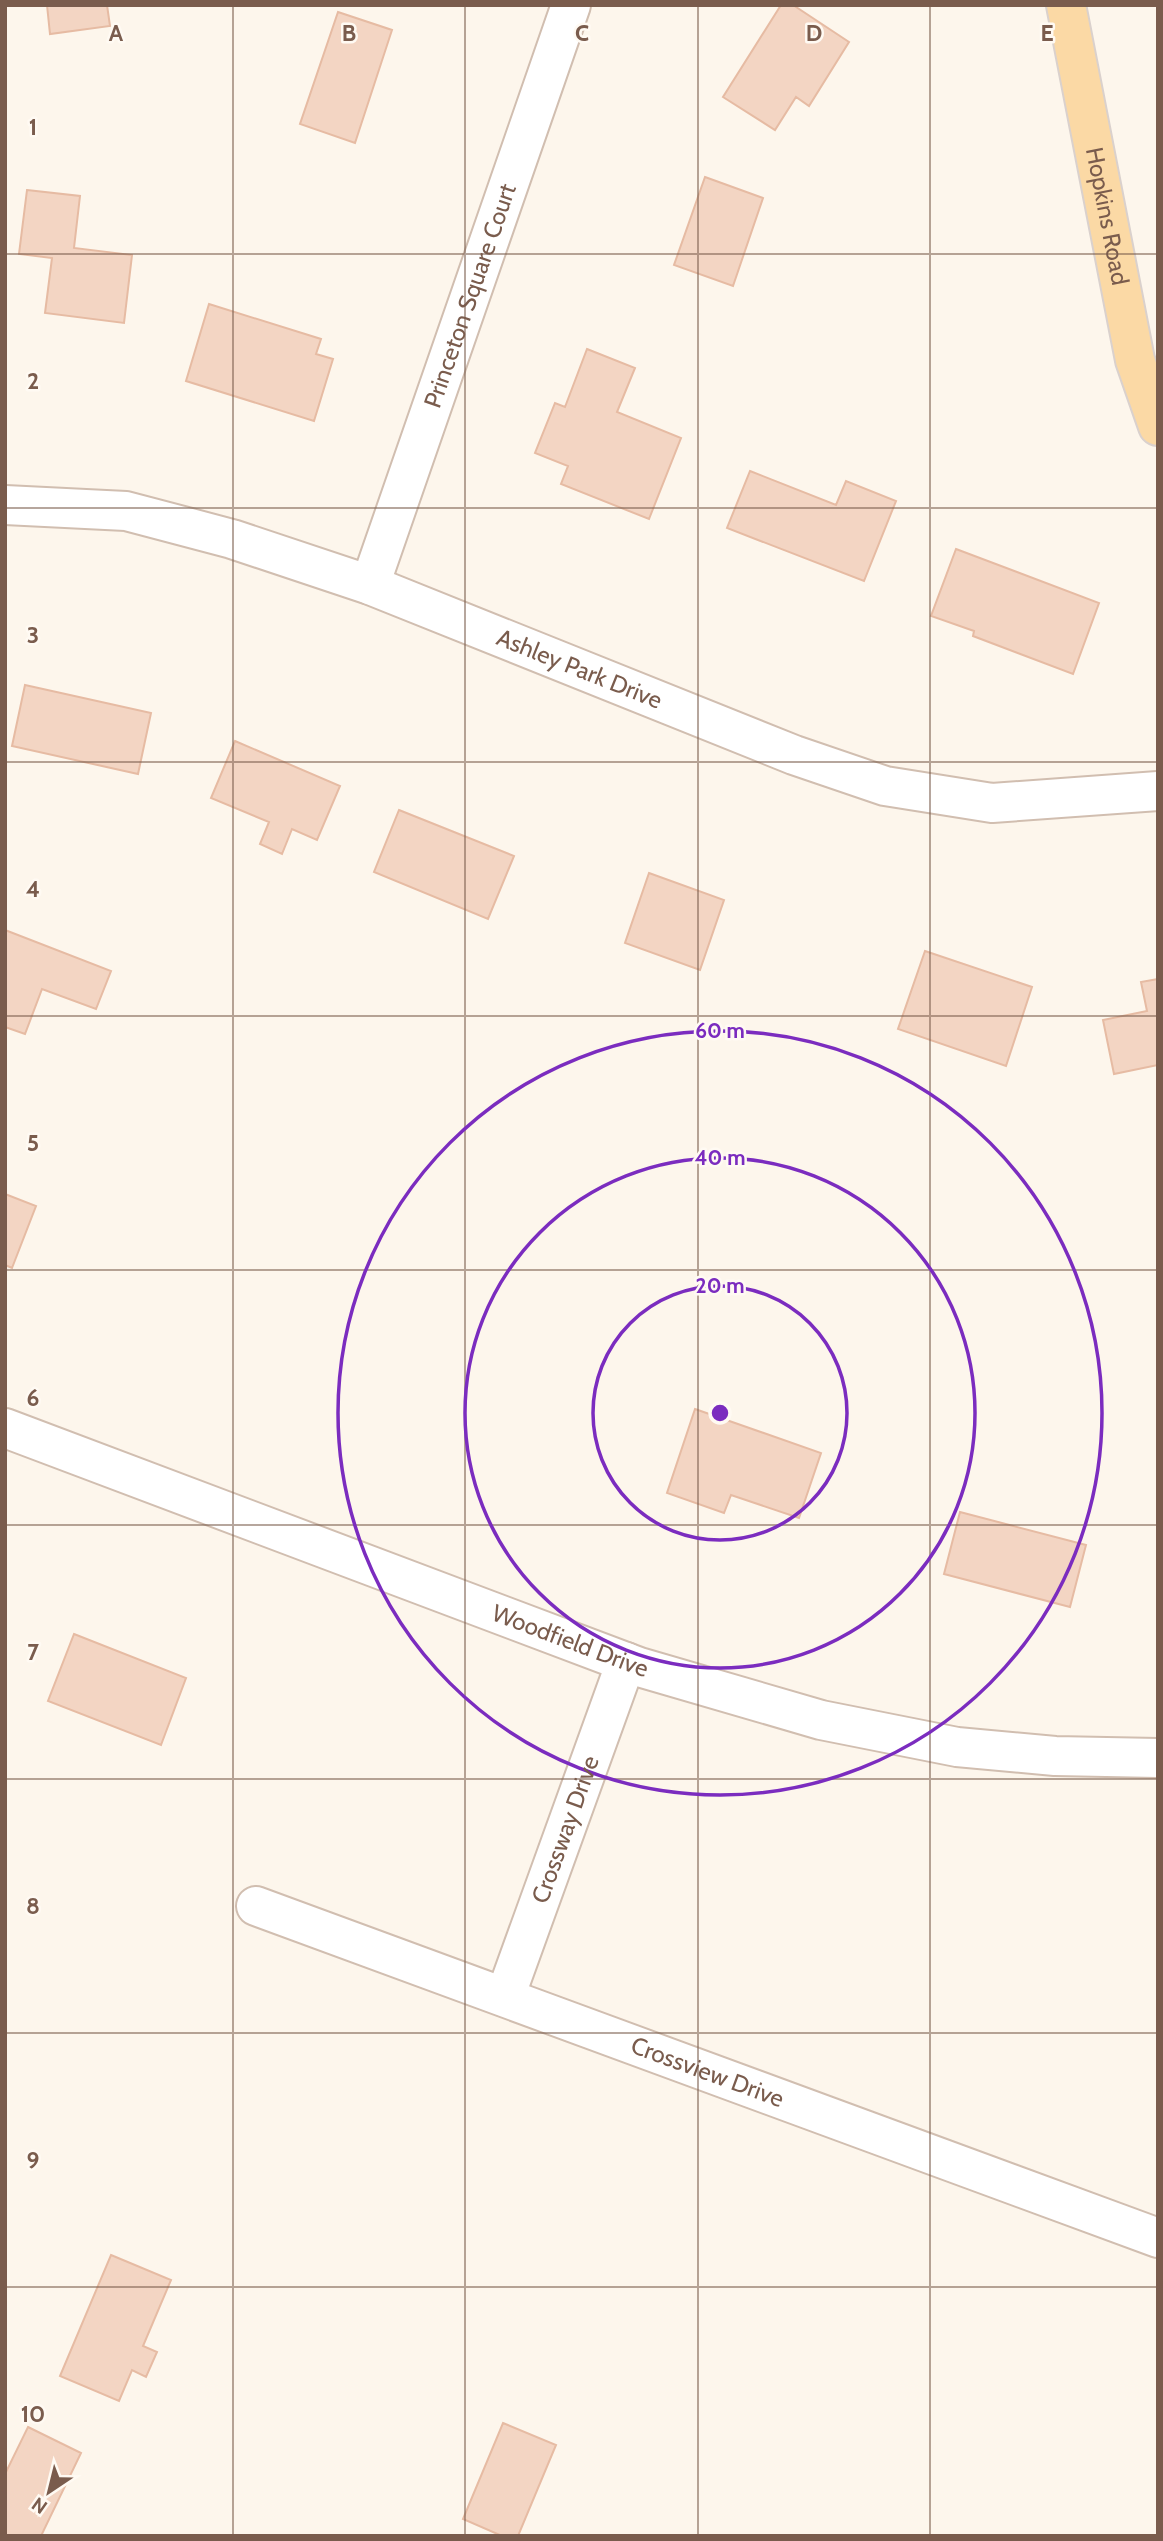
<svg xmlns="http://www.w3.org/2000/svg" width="1163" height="2541" viewBox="0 0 1163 2541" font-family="Cabin,sans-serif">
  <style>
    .building { fill: #f3d5c3; stroke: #e6bba3; stroke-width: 2 }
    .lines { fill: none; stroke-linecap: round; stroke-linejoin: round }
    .minor-casing { stroke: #d1beb0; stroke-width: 42 }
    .major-casing { stroke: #dad1cd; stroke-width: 42 }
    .minor { stroke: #fff; stroke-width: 38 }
    .major { stroke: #fbd9a5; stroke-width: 38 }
    .grid { fill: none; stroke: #7a5c4d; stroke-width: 2; stroke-opacity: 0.55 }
    .ring { fill: none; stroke: #7b2cbf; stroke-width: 3.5 }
    .labels { text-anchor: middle; stroke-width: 5; stroke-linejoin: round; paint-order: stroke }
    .street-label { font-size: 24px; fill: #7a5c4d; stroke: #fffaf3 }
    .grid-label { font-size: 23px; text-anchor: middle; font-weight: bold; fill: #7a5c4d; stroke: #fffaf3; stroke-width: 5; stroke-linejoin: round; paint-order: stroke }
    .centre { fill: #7b2cbf; stroke: #fffaf3; stroke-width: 3.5 }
    .ring-label { font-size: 21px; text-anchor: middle; font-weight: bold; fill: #7b2cbf; stroke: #fffaf3; stroke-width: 5; stroke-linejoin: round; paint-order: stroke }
  </style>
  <rect width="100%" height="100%" fill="#fdf6ec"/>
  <path class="building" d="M47,5H107L110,26L50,34Z
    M781,5H793L849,42L809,106L796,97L775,130L723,97Z
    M338,12L392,30L355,143L300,124Z
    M705,177L763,198L733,286L674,265Z
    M27,190L80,196L74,248L132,255L124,323L45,313L52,258L19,254Z
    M209,304L321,339L316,354L333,359L314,421L186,381Z
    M587,349L635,368L617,412L681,438L649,519L561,484L568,466L535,453L555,403L565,407Z
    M750,471L836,505L846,481L896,501L864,581L727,528Z
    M956,549L1099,603L1073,674L973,636L974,631L931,616Z
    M25,685L151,713L138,774L12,746Z
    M235,741L340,786L317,840L292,829L282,854L260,844L269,822L211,798Z
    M399,810L514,856L488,919L374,872Z
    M649,873L724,900L700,970L625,943Z
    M5,930L111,971L96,1009L42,989L25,1034L5,1027Z
    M925,951L1032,987L1006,1066L898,1029Z
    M1158,979V1065L1114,1074L1103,1020L1147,1011L1141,982Z
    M5,1194L36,1206L12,1268L5,1265Z
    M695,1409L821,1453L799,1518L731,1495L724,1513L667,1493Z
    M960,1512L1086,1545L1070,1607L944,1574Z
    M74,1634L186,1678L161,1745L48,1701Z
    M111,2255L171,2280L143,2346L157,2352L146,2377L132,2370L119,2401L60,2376Z
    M503,2423L556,2445L518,2536H502L463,2519Z
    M28,2427L81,2453L41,2536H5V2474Z"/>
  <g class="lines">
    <defs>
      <g id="minor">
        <path id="s1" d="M5,505L126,511L232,539L370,585L794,755L885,786L992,803L1158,791"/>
        <path id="s2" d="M370,585L571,5"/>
        <path id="s3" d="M5,1428L639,1667L821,1720L957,1747L1055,1756L1158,1758"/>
        <path id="s4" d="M256,1906L1158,2238"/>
        <path id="s5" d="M505,1997L626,1662"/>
      </g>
      <g id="major">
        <path id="s6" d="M1066,5L1135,360L1158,426"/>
      </g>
    </defs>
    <use href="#minor" class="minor-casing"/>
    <use href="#major" class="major-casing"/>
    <use href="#minor" class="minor"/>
    <use href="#major" class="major"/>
  </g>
  <path class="grid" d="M233,5V2536M465,5V2536M698,5V2536M930,5V2536M5,254H1158M5,508H1158M5,762H1158M5,1016H1158M5,1270H1158M5,1525H1158M5,1779H1158M5,2033H1158M5,2287H1158"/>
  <g class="ring">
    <circle cx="720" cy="1413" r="127"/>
    <circle cx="720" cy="1413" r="255"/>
    <circle cx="720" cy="1413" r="382"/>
  </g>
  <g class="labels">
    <g class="street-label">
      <text dy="8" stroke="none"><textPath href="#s6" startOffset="215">Hopkins Road</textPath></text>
      <text dy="8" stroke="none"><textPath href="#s2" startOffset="306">Princeton Square Court</textPath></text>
      <text dy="8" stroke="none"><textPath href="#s1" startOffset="602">Ashley Park Drive</textPath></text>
      <text dy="8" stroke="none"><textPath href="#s3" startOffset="604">Woodfield Drive</textPath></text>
      <text dy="8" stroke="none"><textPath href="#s5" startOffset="178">Crossway Drive</textPath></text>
      <text dy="8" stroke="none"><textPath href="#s4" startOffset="481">Crossview Drive</textPath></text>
    </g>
  </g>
  <g class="grid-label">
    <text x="116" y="41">A</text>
    <text x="349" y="41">B</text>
    <text x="582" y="41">C</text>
    <text x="814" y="41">D</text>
    <text x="1047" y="41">E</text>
    <text x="33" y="135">1</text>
    <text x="33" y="389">2</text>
    <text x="33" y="643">3</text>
    <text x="33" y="897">4</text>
    <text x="33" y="1151">5</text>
    <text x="33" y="1406">6</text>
    <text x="33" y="1660">7</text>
    <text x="33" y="1914">8</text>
    <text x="33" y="2168">9</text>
    <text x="33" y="2422">10</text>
  </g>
  <circle cx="720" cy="1413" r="10" class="centre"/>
  <g class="ring-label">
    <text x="720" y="1038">60 m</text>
    <text x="720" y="1165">40 m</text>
    <text x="720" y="1293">20 m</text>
  </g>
  <rect width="1163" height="2541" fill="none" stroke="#7a5c4d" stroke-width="14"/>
  <g transform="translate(49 2492) rotate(215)" stroke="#fffaf3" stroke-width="5" paint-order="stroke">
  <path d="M0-5L12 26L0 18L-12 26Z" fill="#7a5c4d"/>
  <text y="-10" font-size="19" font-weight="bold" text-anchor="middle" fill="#7a5c4d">N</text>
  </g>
</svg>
